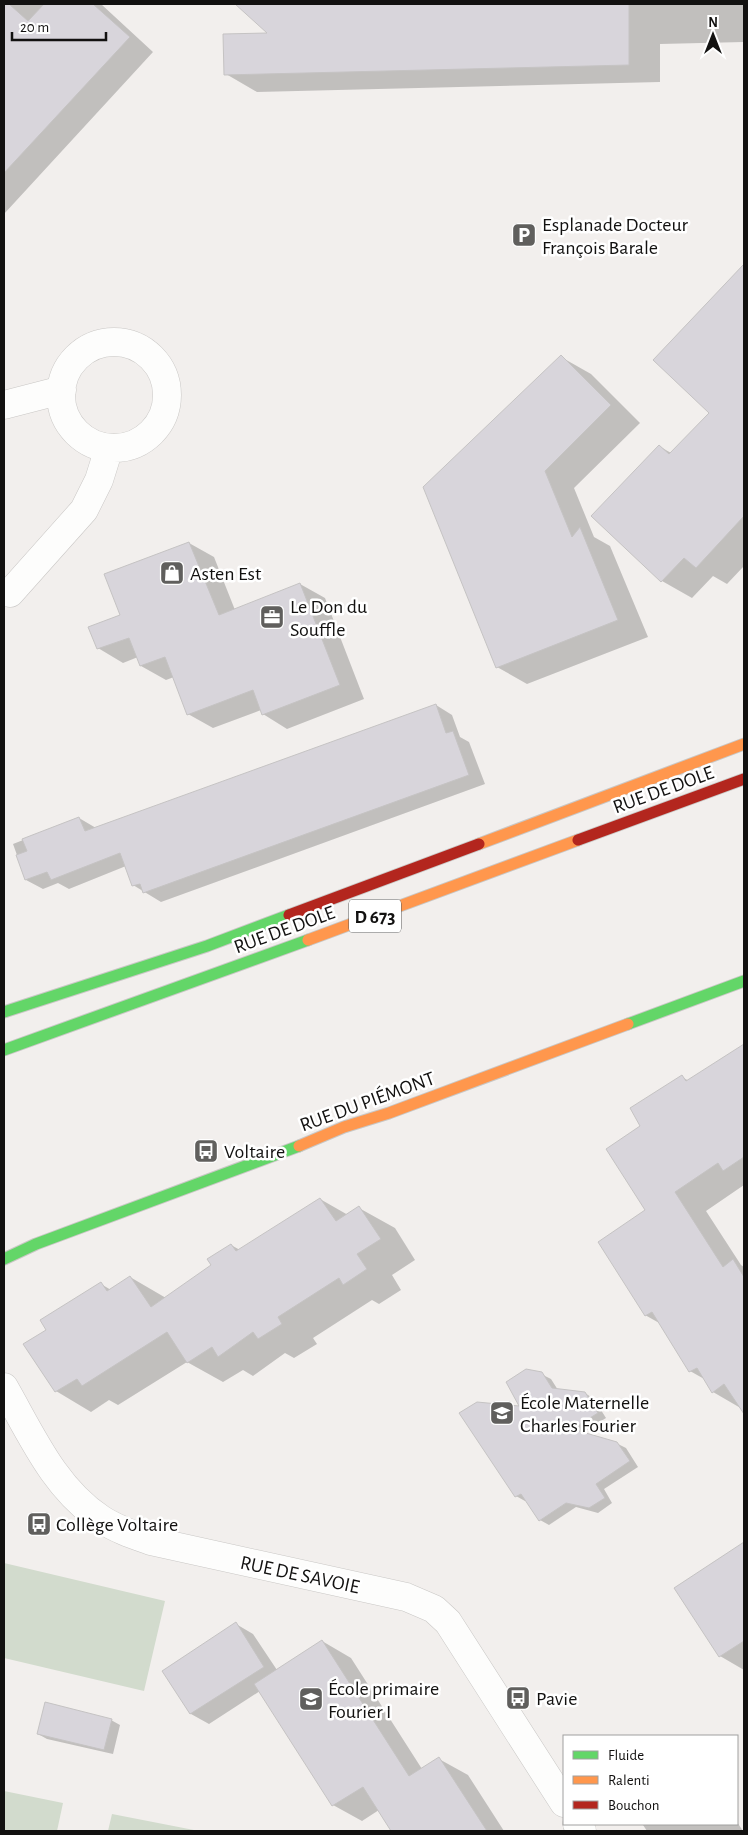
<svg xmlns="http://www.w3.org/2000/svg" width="748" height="1835" viewBox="0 0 748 1835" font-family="'Alegreya Sans',sans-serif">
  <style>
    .green { fill: #d2dbcd }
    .shadow { fill: #0003 }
    .building { fill: #d8d5db; stroke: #c5c3c3 }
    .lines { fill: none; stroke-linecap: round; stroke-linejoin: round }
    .street-casing { stroke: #c9c7c5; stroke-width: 29 }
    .fast-casing { stroke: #c9c7c5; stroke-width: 13 }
    .slow-casing { stroke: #c9c7c5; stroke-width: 13 }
    .jam-casing { stroke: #c9c7c5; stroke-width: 13 }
    .street { stroke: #fdfdfc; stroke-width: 28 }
    .fast { stroke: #63d668; stroke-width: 11 }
    .slow { stroke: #ff974d; stroke-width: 11 }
    .jam { stroke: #b3261e; stroke-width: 11 }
    .labels { text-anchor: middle; stroke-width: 5; stroke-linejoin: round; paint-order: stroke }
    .shield { fill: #fff; stroke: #595858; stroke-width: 1 }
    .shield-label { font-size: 19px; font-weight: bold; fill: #121110 }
    .poi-label { font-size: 20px; fill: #121110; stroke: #fff; text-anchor: start }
    .street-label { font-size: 20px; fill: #121110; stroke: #fff }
  </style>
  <rect width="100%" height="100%" fill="#f2efed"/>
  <path class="green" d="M4,1563L165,1601L144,1691L4,1658Z
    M4,1791L63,1803L57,1831H4Z
    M112,1814L199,1831H108Z"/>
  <path class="shadow" d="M4,4H101L153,52L4,214Z
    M237,4H744V42L660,44V82L257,92L226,74L270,34Z
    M742,268L744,269V566L727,584L713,576L692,598L662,581L659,446L671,453L711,413Z
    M561,357L591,374L640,423L574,488L594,537L610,546L648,637L527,684L497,667Z
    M189,543L214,557L235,610L300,584L325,598L364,699L287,729L263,714L261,710L213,728L188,714L174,677L166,680L141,666L138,657L123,663L98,648L121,616Z
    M436,705L452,715L460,737L469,742L485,784L161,902L133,885L126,866L69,889L58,883L43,889L26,880L13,844L79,818L96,828Z
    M744,1046V1185L706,1211L741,1265L744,1267V1410L713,1392L706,1380L690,1371L661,1324L645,1315L647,1210L642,1127L682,1077L689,1081Z
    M320,1199L348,1215L359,1208L395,1228L415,1260L392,1275L401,1290L379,1304L372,1300L313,1338L317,1344L294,1358L285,1353L253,1376L243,1370L223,1382L187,1362L118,1405L109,1400L91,1412L56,1391L47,1330L101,1284L111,1290L130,1277L166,1298L213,1265L231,1245L240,1250Z
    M541,1374L551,1379L558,1390L585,1393L594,1399L606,1418L582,1433L616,1443L626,1448L638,1467L604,1489L612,1503L598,1513L576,1507L549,1525L540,1520L527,1500L525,1501L516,1496L461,1413L521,1408Z
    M744,1544V1670L720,1656L675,1588Z
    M236,1624L253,1634L277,1670L322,1641L351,1658L422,1769L439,1759L468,1775L504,1831H392L379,1810L362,1821L333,1805L260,1691L209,1724L191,1714L163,1671Z
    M111,1720L120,1725L113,1754L47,1739L38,1734Z
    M737,1822L743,1831H647L643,1825L737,1824Z"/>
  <path class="building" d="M4,4H9L28,21L44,4H93L130,37L4,173Z
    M235,4H629V65L224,75L223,34L267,33Z
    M744,264V516L696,568L684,558L661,582L591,516L659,445L669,454L709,413L653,360Z
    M561,355L611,405L545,471L572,537L580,527L618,620L496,668L423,487Z
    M189,542L219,615L300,583L340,685L262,715L253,690L187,715L165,657L140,666L129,638L97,649L88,627L120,615L104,574Z
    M436,704L446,733L453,731L469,775L143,893L140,884L132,886L120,853L51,880L47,872L25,880L16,855L27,851L22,839L79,817L85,831Z
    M744,1044V1157L723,1171L718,1163L675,1192L723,1267L733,1259L744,1277V1414L724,1384L712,1393L697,1368L689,1372L652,1312L645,1316L598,1242L645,1210L606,1149L640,1126L630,1108L682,1075L686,1081Z
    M320,1198L336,1221L359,1206L381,1239L357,1254L367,1269L343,1285L339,1278L278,1317L282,1324L258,1339L253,1332L218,1357L212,1347L187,1363L167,1332L82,1386L77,1379L55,1392L23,1344L46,1330L40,1320L101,1282L107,1291L130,1276L151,1307L211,1265L207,1259L231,1244L236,1251Z
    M526,1369L542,1372L552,1388L585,1392L598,1413L572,1429L617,1442L630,1461L596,1484L605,1498L589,1508L566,1503L539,1521L521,1494L515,1497L459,1413L477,1402L519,1406L506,1382Z
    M744,1542V1641L719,1657L674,1588Z
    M236,1622L264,1667L190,1714L162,1671Z
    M322,1640L409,1776L439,1757L487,1831H391L363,1787L332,1806L254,1684Z
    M45,1702L112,1719L104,1750L37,1734Z"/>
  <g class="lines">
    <defs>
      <path id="street" d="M61 395a53 53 0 1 1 106 0a53 53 0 1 1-106 0Z
        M4,405L62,390
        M10,593L84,510L99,480L109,448
        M4,1387C31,1434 54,1488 101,1519C116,1529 134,1535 151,1541L406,1597L434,1609L448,1622L564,1803
        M577,1824L582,1831"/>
      <path id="fast" d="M4,1012L207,946L289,915
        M628,1024L744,981
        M4,1050L308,940
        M4,1259L36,1244L299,1146"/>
      <path id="slow" d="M479,844L744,744
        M308,940L578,840
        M299,1146L344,1127L389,1113L628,1024"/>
      <path id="jam" d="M578,840L744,779
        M289,915L479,844"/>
    </defs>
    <use href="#street" class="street-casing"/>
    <use href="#fast" class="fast-casing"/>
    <use href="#slow" class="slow-casing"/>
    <use href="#jam" class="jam-casing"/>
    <use href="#street" class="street"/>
    <use href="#fast" class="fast"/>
    <use href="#slow" class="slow"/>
    <use href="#jam" class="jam"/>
  </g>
  <defs>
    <symbol id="parking-square" viewBox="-11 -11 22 22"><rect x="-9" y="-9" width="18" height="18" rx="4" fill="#605f5d" stroke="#fff"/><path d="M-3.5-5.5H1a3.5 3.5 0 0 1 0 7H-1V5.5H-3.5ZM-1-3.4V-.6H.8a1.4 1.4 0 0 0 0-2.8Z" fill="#fff"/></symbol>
    <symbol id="shop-square" viewBox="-11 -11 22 22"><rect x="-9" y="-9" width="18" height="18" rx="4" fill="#605f5d" stroke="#fff"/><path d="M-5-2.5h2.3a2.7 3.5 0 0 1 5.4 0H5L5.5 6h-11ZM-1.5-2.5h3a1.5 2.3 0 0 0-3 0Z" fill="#fff"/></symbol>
    <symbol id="office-square" viewBox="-11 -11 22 22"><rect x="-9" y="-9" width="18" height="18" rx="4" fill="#605f5d" stroke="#fff"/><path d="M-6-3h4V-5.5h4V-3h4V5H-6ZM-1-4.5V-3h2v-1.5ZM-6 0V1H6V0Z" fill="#fff"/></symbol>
    <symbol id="bus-square" viewBox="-11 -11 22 22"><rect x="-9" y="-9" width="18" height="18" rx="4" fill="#605f5d" stroke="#fff"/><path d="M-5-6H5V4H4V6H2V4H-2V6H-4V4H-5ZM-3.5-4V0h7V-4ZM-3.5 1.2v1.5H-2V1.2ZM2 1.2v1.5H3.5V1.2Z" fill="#fff"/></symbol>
    <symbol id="school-square" viewBox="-11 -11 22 22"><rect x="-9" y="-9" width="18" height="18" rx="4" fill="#605f5d" stroke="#fff"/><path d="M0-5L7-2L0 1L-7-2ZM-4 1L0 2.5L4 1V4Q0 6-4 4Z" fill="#fff"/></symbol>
  </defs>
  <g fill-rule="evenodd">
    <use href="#parking-square" x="510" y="221" width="28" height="28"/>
    <use href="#shop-square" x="158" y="559" width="28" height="28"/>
    <use href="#office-square" x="258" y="603" width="28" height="28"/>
    <use href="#bus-square" x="192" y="1137" width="28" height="28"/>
    <use href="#school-square" x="488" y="1399" width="28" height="28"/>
    <use href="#bus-square" x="25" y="1510" width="28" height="28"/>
    <use href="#bus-square" x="504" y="1684" width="28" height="28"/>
    <use href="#school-square" x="297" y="1685" width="28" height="28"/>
  </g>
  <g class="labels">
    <rect class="shield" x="349" y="899.5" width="52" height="33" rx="4"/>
    <g class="shield-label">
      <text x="375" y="923">D 673</text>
    </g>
    <g class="poi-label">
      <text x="542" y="231">Esplanade Docteur<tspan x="542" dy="23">François Barale</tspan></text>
      <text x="190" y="580">Asten Est</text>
      <text x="290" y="613">Le Don du<tspan x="290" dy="23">Souffle</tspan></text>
      <text x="224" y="1158">Voltaire</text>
      <text x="520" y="1409">École Maternelle<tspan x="520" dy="23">Charles Fourier</tspan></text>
      <text x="56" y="1531">Collège Voltaire</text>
      <text x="328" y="1695">École primaire<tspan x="328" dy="23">Fourier I</tspan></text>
      <text x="536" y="1705">Pavie</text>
    </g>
    <g class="street-label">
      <text transform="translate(663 789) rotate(-20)" y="7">RUE DE DOLE</text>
      <text transform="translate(284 929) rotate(-20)" y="7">RUE DE DOLE</text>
      <text transform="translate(367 1101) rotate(-20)" y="7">RUE DU PIÉMONT</text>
      <text transform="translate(300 1574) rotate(12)" y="7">RUE DE SAVOIE</text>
    </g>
  </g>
  <rect width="748" height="1835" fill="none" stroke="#121110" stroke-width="10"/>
  <rect x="563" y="1735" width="175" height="90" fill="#ffffff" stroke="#a0a09f"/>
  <rect x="573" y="1751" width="25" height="8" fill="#63d668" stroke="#a0a09f"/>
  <text x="608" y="1760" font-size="15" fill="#121110">Fluide</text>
  <rect x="573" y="1776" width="25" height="8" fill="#ff974d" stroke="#a0a09f"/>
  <text x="608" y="1785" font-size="15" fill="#121110">Ralenti</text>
  <rect x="573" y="1801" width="25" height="8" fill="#b3261e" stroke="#a0a09f"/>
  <text x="608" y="1810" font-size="15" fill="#121110">Bouchon</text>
  <g transform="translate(713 35)" stroke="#ffffff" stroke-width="4" paint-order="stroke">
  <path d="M0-4L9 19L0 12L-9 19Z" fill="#121110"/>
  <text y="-8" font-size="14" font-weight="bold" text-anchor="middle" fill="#121110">N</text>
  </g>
  <path d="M12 32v8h94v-8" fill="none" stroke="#121110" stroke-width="2.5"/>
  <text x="20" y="32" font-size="15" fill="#121110" stroke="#ffffff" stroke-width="4" paint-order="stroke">20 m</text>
</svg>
